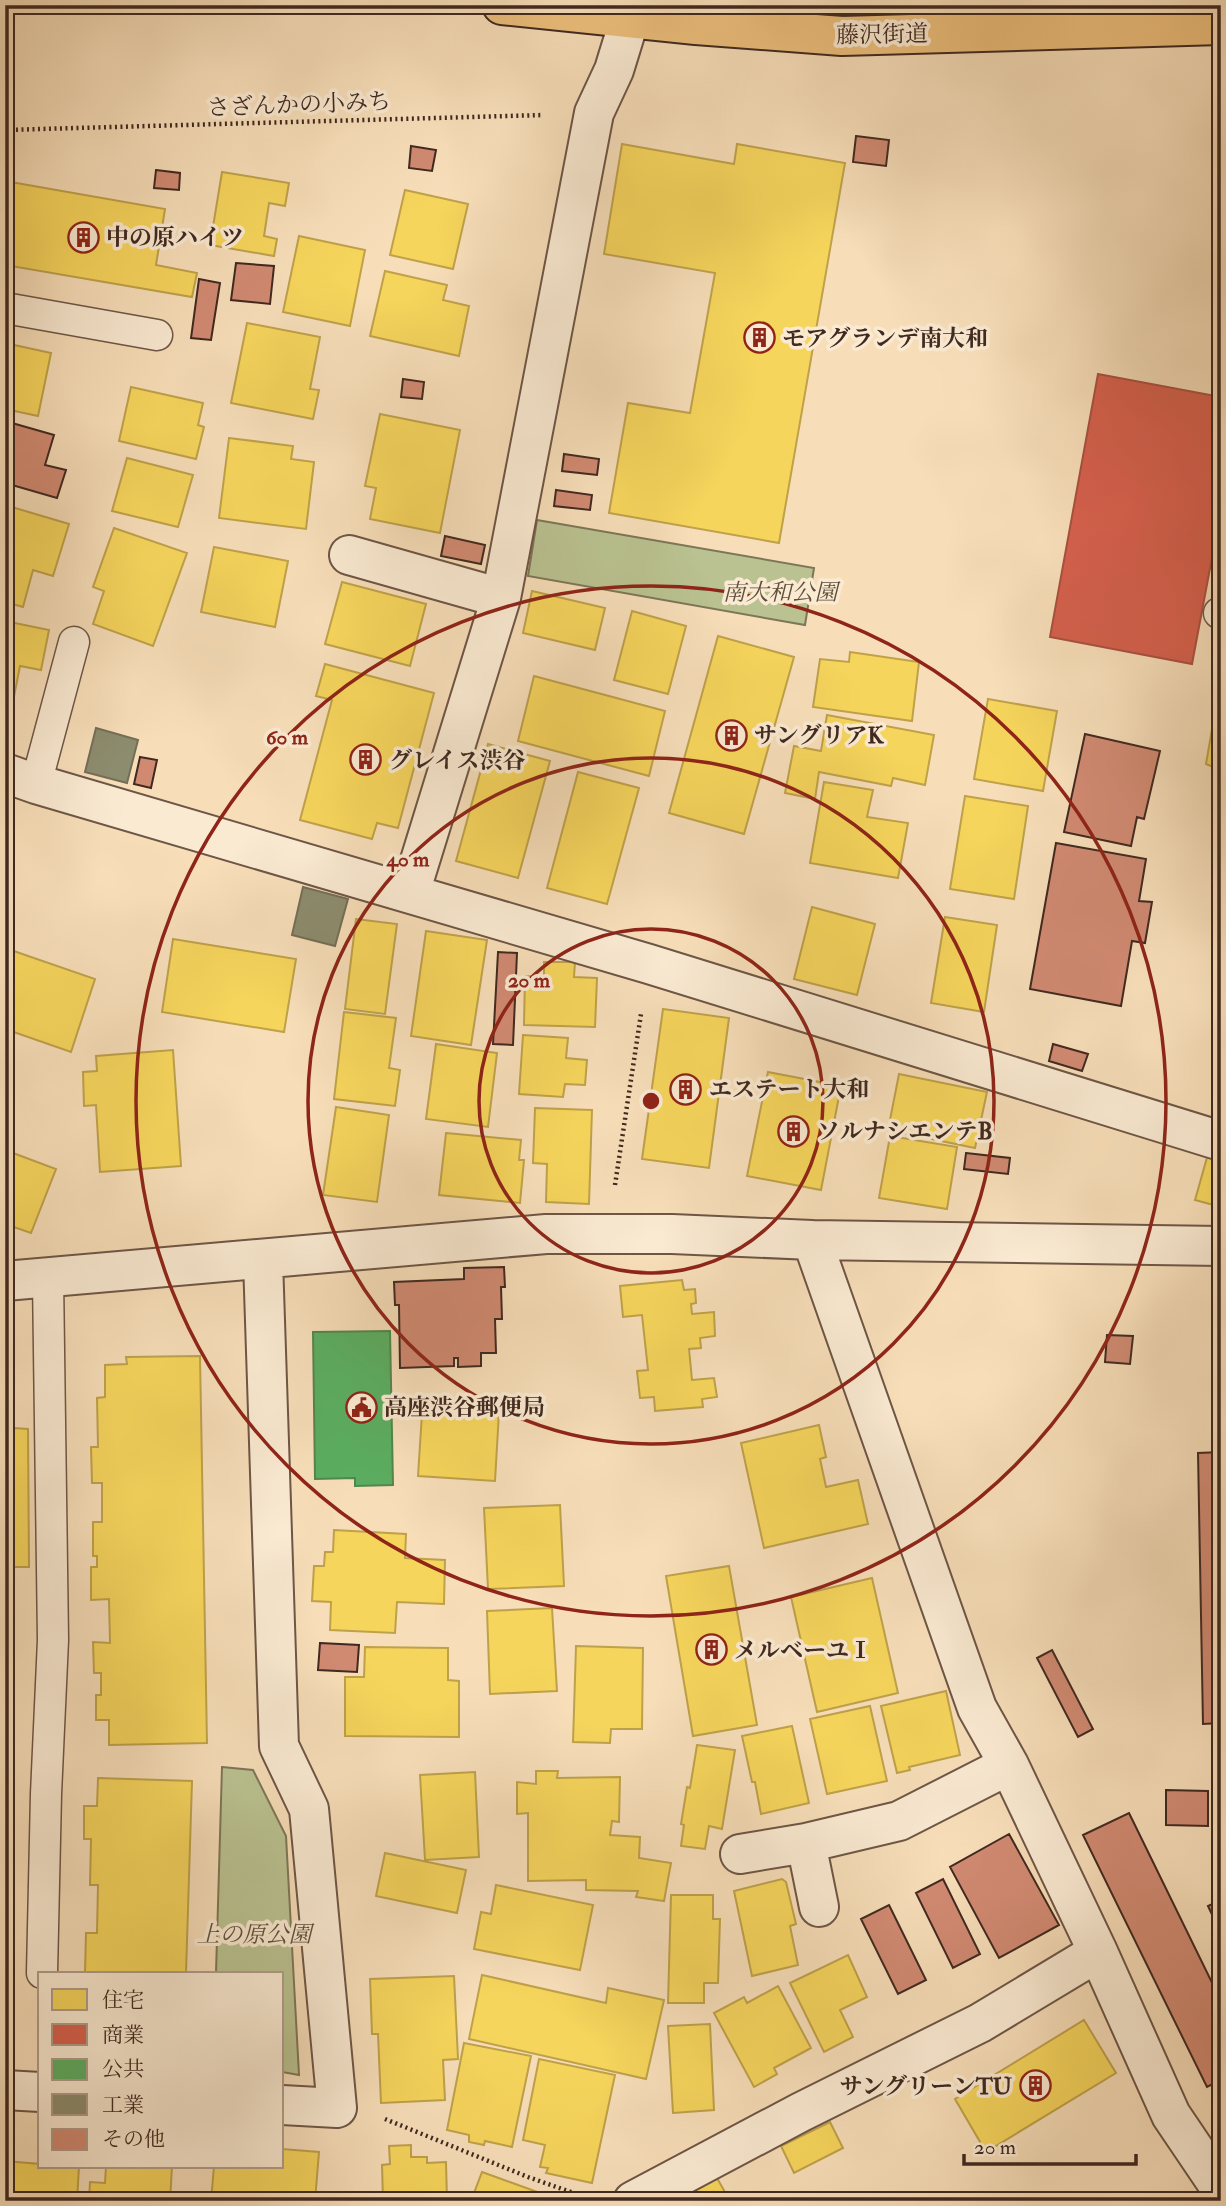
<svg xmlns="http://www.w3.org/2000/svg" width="1226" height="2206" viewBox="0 0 1226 2206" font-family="'IM FELL Double Pica','Noto Serif JP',serif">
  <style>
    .green { fill: #bac291; stroke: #7d7658; stroke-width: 2 }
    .homes { fill: #f6d55c; stroke: #bfa14a; stroke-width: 2 }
    .shops { fill: #d6604d; stroke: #a95040; stroke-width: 2 }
    .public { fill: #5aae61; stroke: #52864e; stroke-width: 2 }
    .industry { fill: #8c8c6e; stroke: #756e57; stroke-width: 2 }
    .building { fill: #d18a72; stroke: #402920; stroke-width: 2 }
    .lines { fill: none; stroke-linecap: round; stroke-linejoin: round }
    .service-casing { stroke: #6e5646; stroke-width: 33 }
    .minor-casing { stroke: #6e5646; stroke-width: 42 }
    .trunk-casing { stroke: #402920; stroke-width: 42 }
    .path { stroke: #402920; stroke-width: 4.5; stroke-dasharray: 2 3.5; stroke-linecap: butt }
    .service { stroke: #faead2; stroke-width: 30 }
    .minor { stroke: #faead2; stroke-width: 38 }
    .trunk { stroke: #ecbf7c; stroke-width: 38 }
    .ring { fill: none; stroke: #8f2418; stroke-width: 3.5 }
    .labels { text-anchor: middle; stroke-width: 7; stroke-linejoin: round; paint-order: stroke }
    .street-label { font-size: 23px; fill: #402920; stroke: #faead2 }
    .poi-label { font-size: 23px; font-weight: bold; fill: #402920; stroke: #faead2; text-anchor: start }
    .park-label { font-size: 23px; font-style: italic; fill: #5e4f3c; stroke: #faead2 }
    .centre { fill: #8f2418; stroke: #faead2; stroke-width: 3.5 }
    .ring-label { font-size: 21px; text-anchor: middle; font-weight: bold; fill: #8f2418; stroke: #faead2; stroke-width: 7; stroke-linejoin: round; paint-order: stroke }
  </style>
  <rect width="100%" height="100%" fill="#f7deb9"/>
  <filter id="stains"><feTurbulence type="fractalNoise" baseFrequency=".00286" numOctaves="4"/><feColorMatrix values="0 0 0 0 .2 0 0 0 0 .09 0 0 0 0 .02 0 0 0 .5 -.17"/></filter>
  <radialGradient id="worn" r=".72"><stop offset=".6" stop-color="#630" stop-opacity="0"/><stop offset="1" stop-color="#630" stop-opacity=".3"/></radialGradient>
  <path class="green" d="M537,520L814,568L805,625L528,576Z
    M222,1767L253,1770L286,1836L299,2075L282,2072V1973H216Z"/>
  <path class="homes" d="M622,144L734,164L737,144L845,163L779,543L609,513L628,403L690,413L715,273L604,254Z
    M222,172L289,183L285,206L269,203L264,236L277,239L274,256L210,245Z
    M5,181L165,209L156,265L197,273L192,297L5,265Z
    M405,190L468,204L453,269L390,255Z
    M299,236L365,250L350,326L283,312Z
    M385,271L447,285L443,300L469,306L459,356L370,336Z
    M247,323L320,337L310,389L319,390L313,419L231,403Z
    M5,343L51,353L38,416L5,409Z
    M131,387L203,403L198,425L204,427L196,459L119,441Z
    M380,414L460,430L440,533L370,519L376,488L365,486Z
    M229,438L293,446L291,459L314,462L306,529L219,518Z
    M127,458L193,475L178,527L112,511Z
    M5,505L69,524L53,576L33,570L23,607L5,602Z
    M114,528L187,553L153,646L93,624L104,591L93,587Z
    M214,547L288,561L275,627L201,612Z
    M342,582L426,604L410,666L325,644Z
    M532,591L605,608L595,650L523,633Z
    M632,611L686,626L668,694L614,680Z
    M5,621L49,630L41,670L20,666L8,727H5Z
    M718,636L794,657L744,834L669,813Z
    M850,652L919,662L912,721L813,707L820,659L849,662Z
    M325,664L434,693L398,828L377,823L372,839L300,820L332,700L316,696Z
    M534,676L665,711L649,776L518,741Z
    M1221,677V770L1206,764Z
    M988,699L1057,711L1043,791L974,779Z
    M827,715L934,735L925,785L893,778L891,786L819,772L815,799L785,793L794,746L821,751Z
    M488,744L550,761L518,878L456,861Z
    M578,772L639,788L607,904L547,888Z
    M824,782L873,790L867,817L908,823L898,878L810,863Z
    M965,796L1028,806L1014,899L950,889Z
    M812,907L875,924L857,995L794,979Z
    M945,917L997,925L984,1012L931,1003Z
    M356,919L397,924L385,1014L345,1009Z
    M426,931L487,940L471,1045L411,1036Z
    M173,939L296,959L284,1032L162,1012Z
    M5,948L95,979L71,1052L5,1029Z
    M544,962H575L574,977L597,978L595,1027L524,1025L525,976L544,977Z
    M663,1009L729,1018L709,1168L642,1159Z
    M344,1012L396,1018L389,1068L400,1070L395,1106L334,1099Z
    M523,1035L568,1038L566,1058L587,1060L585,1085L565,1084L563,1097L519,1094Z
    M436,1044L497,1053L488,1127L426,1119Z
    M173,1050L181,1166L100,1172L96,1105L84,1106L83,1072L97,1071L96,1056Z
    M768,1072L841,1086L821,1190L747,1176Z
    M899,1074L987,1092L975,1148L888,1130Z
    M336,1107L389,1115L377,1202L323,1195Z
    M535,1108L592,1110L589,1204L546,1202L547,1164L533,1163Z
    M446,1133L521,1140L519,1160H524L520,1203L439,1195Z
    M890,1136L957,1147L947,1209L879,1198Z
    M5,1150L56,1169L31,1233L5,1224Z
    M1208,1154L1221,1158V1207L1195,1200Z
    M682,1280L684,1290L695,1289L696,1303L691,1304L692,1314L714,1312L715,1336L700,1338L701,1348L689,1349L692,1380L714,1378L717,1397L702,1399L703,1407L655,1411L654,1397L640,1398L637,1371L648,1370L642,1315L623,1317L620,1286Z
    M200,1356L207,1743L109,1745V1720H96V1695H101V1673H94L93,1642L110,1643L109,1599L91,1600V1567H97V1556H93V1522H102V1483H92L91,1447H98L97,1398L105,1397V1365L127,1364L126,1357Z
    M423,1398L485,1401L484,1411L499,1412L495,1481L418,1476Z
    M819,1425L826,1457L820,1459L826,1487L858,1480L868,1524L764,1548L741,1443Z
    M13,1428L28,1429L29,1567H14Z
    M560,1505L564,1586L488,1589L484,1508Z
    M334,1530L406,1534L405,1558L445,1560L444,1604L397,1602L395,1633L330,1630L331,1602L312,1601L314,1566H324L325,1552H333Z
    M729,1566L757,1725L693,1736L666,1576Z
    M872,1578L898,1693L817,1712L791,1597Z
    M552,1608L557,1691L490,1694L487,1611Z
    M576,1646L643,1648L642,1729H611L610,1743L573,1742Z
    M365,1647L448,1648V1680L459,1681V1737L345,1736V1677H364Z
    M946,1691L960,1755L909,1767L910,1770L897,1773L881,1706Z
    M870,1706L887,1781L827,1794L810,1719Z
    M792,1726L809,1803L761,1814L755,1782H752L742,1736Z
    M697,1745L735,1750L722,1829L709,1826L705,1849L681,1846L684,1825L681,1824L687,1787L690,1788Z
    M536,1771H558L557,1778L620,1777L619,1822L612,1821L610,1835L640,1837L639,1858L671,1863L664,1901L636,1897L638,1891L586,1890V1880L528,1881V1813L517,1814V1782L536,1784Z
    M475,1772L479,1857L425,1860L420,1775Z
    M98,1778L192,1781L186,1973H85L86,1933H97L98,1885H90L91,1839H84V1806H97Z
    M385,1853L466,1870L457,1913L376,1896Z
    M782,1879L786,1882L796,1924L790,1926L798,1965L752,1976L734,1891Z
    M496,1885L593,1905L580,1970L474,1949L481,1912L491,1914Z
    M671,1895H713V1919H720L718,1983H704V2003H668Z
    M848,1955L867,1997L840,2010L853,2037L824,2052L790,1983Z
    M482,1975L606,2003L608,1988L664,2000L646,2079L469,2039Z
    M454,1976L458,2059L443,2060L445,2100L381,2103L378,2034H372L370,1979Z
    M778,1986L811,2048L774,2068L777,2074L754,2087L714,2013L744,1997L747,2003Z
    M1084,2020L1116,2073L986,2152L955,2099Z
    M710,2024L714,2110L673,2113L668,2026Z
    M464,2043L531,2056L512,2147L485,2141L484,2145L469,2142V2135L447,2130Z
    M539,2059L615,2075L592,2183L546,2173L548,2168L540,2167L545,2145L523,2140Z
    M830,2122L843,2148L794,2173L781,2146Z
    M411,2145V2157H427V2163L446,2162L447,2201H383L382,2165L390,2164L389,2146Z
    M282,2149L319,2152L315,2201H211L214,2166H282Z
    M5,2161L40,2164V2166H79L77,2201H5Z
    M106,2166H172L170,2201H89L90,2182L105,2183Z
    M482,2172L557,2199L556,2201H471Z
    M717,2178L730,2201H677Z"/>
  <path class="shops" d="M1098,374L1221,397V510L1192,664L1050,637Z"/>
  <path class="public" d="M390,1331L393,1485L355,1486V1478L315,1479L313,1332Z"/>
  <path class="industry" d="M96,728L138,740L127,783L85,772Z
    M303,887L348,899L335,946L292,935Z
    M5,1760H9L10,1822H5Z"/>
  <path class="building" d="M856,136L889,140L886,166L853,162Z
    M411,146L436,150L432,171L409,168Z
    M156,170L180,173L179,190L154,188Z
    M236,263L274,266L270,304L231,300Z
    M199,279L220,283L211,340L191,338Z
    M403,379L424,382L422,399L401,397Z
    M5,421L54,435L45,465L66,470L57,498L5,483V459L7,452L5,451Z
    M564,454L599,459L597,475L562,471Z
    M556,490L592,495L590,510L554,506Z
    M445,536L485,545L481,564L441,556Z
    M1085,734L1160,751L1144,819L1137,817L1131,846L1064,832Z
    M140,757L157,760L151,788L134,784Z
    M1056,843L1146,859L1139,901L1152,902L1145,943L1132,941L1121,1006L1030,989Z
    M498,952L517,953L513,1045L493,1044Z
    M1053,1044L1088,1054L1082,1071L1049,1061Z
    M966,1153L1010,1158L1008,1174L964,1169Z
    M504,1267L505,1287H501L502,1319H495L496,1353H481V1366L458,1367V1358H454V1366L400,1368L399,1305H395L394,1282L464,1279V1268Z
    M1107,1335L1133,1336L1130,1364L1105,1362Z
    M1221,1452V1723L1203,1724L1198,1453Z
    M320,1643L359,1645L357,1672L318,1670Z
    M1052,1650L1093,1729L1078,1737L1037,1658Z
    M1166,1790L1208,1791V1826L1166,1825Z
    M1129,1813L1221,2001V2080L1207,2087L1083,1835Z
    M1009,1834L1059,1925L999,1958L950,1867Z
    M943,1879L980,1954L953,1968L916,1893Z
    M1221,1900V1934L1208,1906Z
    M889,1905L926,1980L898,1994L861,1919Z"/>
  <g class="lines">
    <defs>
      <path id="service" d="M5,308L157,335
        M1219,613H1221
        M36,784L74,642
        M42,1973L46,1794L53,1640L48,1278"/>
      <path id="minor" d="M349,555L501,598
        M5,773L36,784L649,964L1221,1141
        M410,893L501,598L594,113L614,70L630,18
        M812,1240L977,1708L1009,1765L1098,1952L1171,2115L1221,2189
        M263,1260L279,1746L309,1809L337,2108L282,2105
        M5,1281L546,1234H672L812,1240L1221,1246
        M806,1843L819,1907
        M740,1854L806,1843L899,1821L1009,1765
        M5,2090L40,2092
        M633,2201L801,2112L980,2023L1098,1952"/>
      <path id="trunk" d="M502,5L696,25L842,36L1221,25"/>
    </defs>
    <use href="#service" class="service-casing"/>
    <use href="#minor" class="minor-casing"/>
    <use href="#trunk" class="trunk-casing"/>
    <path class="path" d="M5,130L543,115
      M615,1185L641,1014
      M385,2119L528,2177L585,2197"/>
    <use href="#service" class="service"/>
    <use href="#minor" class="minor"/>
    <use href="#trunk" class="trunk"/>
  </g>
  <g class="ring">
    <circle cx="651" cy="1101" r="172"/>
    <circle cx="651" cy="1101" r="343"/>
    <circle cx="651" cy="1101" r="515"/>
  </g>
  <defs>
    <symbol id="building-ring" viewBox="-11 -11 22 22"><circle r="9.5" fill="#faead2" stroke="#8f2418" stroke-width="1.5"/><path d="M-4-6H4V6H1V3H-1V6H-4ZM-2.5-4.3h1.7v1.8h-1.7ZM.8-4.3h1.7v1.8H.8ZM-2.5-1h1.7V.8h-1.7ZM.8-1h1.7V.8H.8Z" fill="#8f2418"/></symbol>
    <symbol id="civic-ring" viewBox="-11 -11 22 22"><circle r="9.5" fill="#faead2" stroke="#8f2418" stroke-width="1.5"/><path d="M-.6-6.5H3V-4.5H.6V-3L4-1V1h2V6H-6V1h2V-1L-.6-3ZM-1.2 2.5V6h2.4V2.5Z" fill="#8f2418"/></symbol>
  </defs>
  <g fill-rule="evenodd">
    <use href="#building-ring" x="66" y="220" width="35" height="35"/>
    <use href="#building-ring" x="742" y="320" width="35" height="35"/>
    <use href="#building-ring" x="714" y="718" width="35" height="35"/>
    <use href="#building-ring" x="348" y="742" width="35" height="35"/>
    <use href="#building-ring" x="668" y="1072" width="35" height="35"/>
    <use href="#building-ring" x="776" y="1114" width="35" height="35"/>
    <use href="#civic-ring" x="344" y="1390" width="35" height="35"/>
    <use href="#building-ring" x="694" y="1632" width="35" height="35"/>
    <use href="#building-ring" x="1018" y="2068" width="35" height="35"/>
  </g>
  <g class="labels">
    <g class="street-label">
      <text transform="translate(882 34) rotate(-1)" y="8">藤沢街道</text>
      <text transform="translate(299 104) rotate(-2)" y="8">さざんかの小みち</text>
    </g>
    <g class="poi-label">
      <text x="106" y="245">中の原ハイツ</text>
      <text x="782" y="346">モアグランデ南大和</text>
      <text x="754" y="743">サングリアK</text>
      <text x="389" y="768">グレイス渋谷</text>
      <text x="709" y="1097">エステート大和</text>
      <text x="817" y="1139">ソルナシエンテB</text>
      <text x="384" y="1415">高座渋谷郵便局</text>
      <text x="734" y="1658">メルベーユⅠ</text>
      <text x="1012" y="2094" text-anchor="end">サングリーンTU</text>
    </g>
    <g class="park-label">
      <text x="780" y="600">南大和公園</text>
      <text x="254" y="1942">上の原公園</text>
    </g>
  </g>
  <circle cx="651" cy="1101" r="10" class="centre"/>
  <g class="ring-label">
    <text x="287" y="744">60 m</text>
    <text x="408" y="866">40 m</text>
    <text x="529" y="987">20 m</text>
  </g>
  <rect width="1226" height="2206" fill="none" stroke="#f7deb9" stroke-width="28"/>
  <rect x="7" y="7" width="1212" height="2192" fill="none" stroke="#402920" stroke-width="3.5"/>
  <rect x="14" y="14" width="1198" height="2178" fill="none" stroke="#402920" stroke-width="2"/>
  <rect x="38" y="1972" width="245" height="196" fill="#faead2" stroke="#b09d8b" stroke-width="2"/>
  <rect x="52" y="1989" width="35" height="21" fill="#f6d55c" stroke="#b09d8b" stroke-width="2"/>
  <text x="102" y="2007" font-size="21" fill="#402920">住宅</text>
  <rect x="52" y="2024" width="35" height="21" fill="#d6604d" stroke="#b09d8b" stroke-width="2"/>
  <text x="102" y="2042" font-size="21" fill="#402920">商業</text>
  <rect x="52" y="2059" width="35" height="21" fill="#5aae61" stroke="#b09d8b" stroke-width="2"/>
  <text x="102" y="2076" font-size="21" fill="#402920">公共</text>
  <rect x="52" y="2094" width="35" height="21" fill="#8c8c6e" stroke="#b09d8b" stroke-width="2"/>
  <text x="102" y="2112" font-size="21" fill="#402920">工業</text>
  <rect x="52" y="2129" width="35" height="21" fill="#d18a72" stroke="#b09d8b" stroke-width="2"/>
  <text x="102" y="2146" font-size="21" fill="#402920">その他</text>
  <path d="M964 2154v10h172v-10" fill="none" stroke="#402920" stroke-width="3.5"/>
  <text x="974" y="2154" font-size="21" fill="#402920" stroke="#faead2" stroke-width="5" paint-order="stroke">20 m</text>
  <rect width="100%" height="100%" filter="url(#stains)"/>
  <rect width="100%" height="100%" fill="url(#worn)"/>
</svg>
